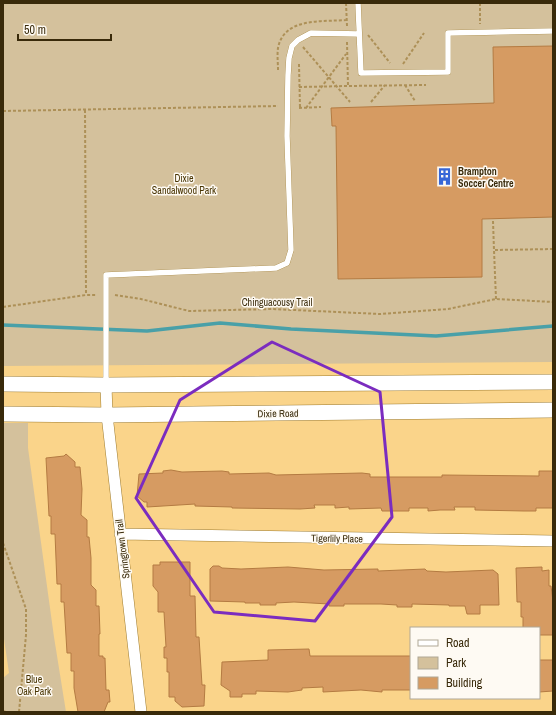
<svg xmlns="http://www.w3.org/2000/svg" width="556" height="715" viewBox="0 0 556 715" font-family="'Archivo Narrow',sans-serif">
  <style>
    .green { fill: #d4c19c }
    .lines { fill: none; stroke-linecap: round; stroke-linejoin: round }
    .stream { stroke: #49a0a8; stroke-width: 3.5 }
    .building { fill: #d69b62; stroke: #b47b42 }
    .lane-casing { stroke: #9e7c30; stroke-width: 6 }
    .street-casing { stroke: #9e7c30; stroke-width: 12 }
    .secondary-casing { stroke: #9e7c30; stroke-width: 16 }
    .path { stroke: #ad9057; stroke-width: 2; stroke-dasharray: 3 2; stroke-linecap: butt }
    .lane { stroke: #fff; stroke-width: 5.5 }
    .street { stroke: #fff; stroke-width: 11 }
    .secondary { stroke: #fff; stroke-width: 15 }
    .marked { fill: none; stroke: #7b2cbf; stroke-width: 3; stroke-linejoin: round }
    .labels { text-anchor: middle; stroke-width: 3; stroke-linejoin: round; paint-order: stroke }
    .poi-label { font-size: 10px; font-weight: bold; fill: #392a0a; stroke: #fefaf3; text-anchor: start }
    .park-label { font-size: 10px; fill: #483402; stroke: #fefaf3 }
    .street-label { font-size: 10px; fill: #392a0a; stroke: #fefaf3 }
  </style>
  <rect width="100%" height="100%" fill="#fad48a"/>
  <path class="green" d="M3,3H553V362L3,366Z
    M3,423H28V448L54,637L66,712H3V678L9,673L3,632Z"/>
  <g class="lines">
    <path class="stream" d="M3,325L147,331L220,323L291,329L436,336L553,326"/>
  </g>
  <path class="building" d="M553,46V217L482,219V277L338,279L336,126H332L331,108L494,103L493,47Z
    M66,454L75,462V467H80L82,489L81,515L87,520V537H89L91,558V585L96,590V606H99L100,634H99V656H103V658H105L106,690H109L110,702H108L104,712H78L74,688V671H71V653H67L64,602H61V584H57L55,534H51V516H49L46,458L64,456Z
    M171,470L182,472L222,471L229,472V474L269,473L276,475L362,473L370,474V477H442V475L539,476V471H553V508H536V511H524L475,510V507H454L455,510H440L428,511V508H409V511H382L381,508L349,509V507L335,508V505H314L315,508L300,509L232,508V507L195,506V504L147,507V502H144L137,496L139,474L163,473V471Z
    M160,562H190V596H195L196,637H199L202,685H205L204,706L182,707L175,701V697H169V672H167V658H164V647H166L164,612H158V592L153,586V565H160Z
    M213,566H219L222,568L241,569L288,567L324,570L378,569V571L425,569L427,571L446,572L493,570L498,574L499,605H480V614H467L465,606H449V605L412,604V607H397V605L381,604H344V606H329V604L294,602L276,603V605H260V603H245V602L210,601V569Z
    M542,567V571L549,570V586H551L553,601V635H539V628H523V617H521V602H517L516,568Z
    M309,649L310,656H411V690H382V692L361,690L323,692V687L302,688V690L288,692L256,691V694H242V697H230V691L221,685L222,662L268,660V650Z
    M539,660H553V691L539,692Z"/>
  <g class="lines">
    <defs>
      <path id="lane" d="M358,3L361,73L448,72V33L553,31
        M106,385V275L276,268L287,263L291,250L287,136L288,75L289,58L292,46L298,40L311,33L359,34"/>
      <path id="street" d="M106,385L107,415L141,712
        M120,534L553,541"/>
      <path id="secondary" d="M3,384L106,385L553,382
        M3,414L107,415L553,410"/>
    </defs>
    <use href="#lane" class="lane-casing"/>
    <use href="#street" class="street-casing"/>
    <use href="#secondary" class="secondary-casing"/>
    <path class="path" d="M346,3L347,26
      M480,3V24
      M368,35L390,63
      M347,42L348,86L426,85
      M303,47L350,102
      M299,64L300,108
      M403,64L424,33
      M278,70C278,63 277,55 278,48C284,17 322,22 346,20
      M405,85L415,101
      M299,87L348,86
      M371,102L385,85
      M299,108L321,107
      M306,108L346,54
      M85,110L86,294
      M3,111L278,106
      M493,221L494,250
      M115,295L141,299L189,311L272,309L380,314L448,309L496,299L553,302
      M496,299L494,250L553,249
      M3,307L86,295H97
      M3,543L26,609V635L19,712
      M3,711L6,712"/>
    <use href="#lane" class="lane"/>
    <use href="#street" class="street"/>
    <use href="#secondary" class="secondary"/>
  </g>
  <path class="marked" d="M272,342L380,392L392,517L315,621L214,612L136,498L180,400Z"/>
  <defs>
    <symbol id="building-bare" viewBox="-9 -9 18 18"><path d="M-4-6H4V6H1V3H-1V6H-4ZM-2.5-4.3h1.7v1.8h-1.7ZM.8-4.3h1.7v1.8H.8ZM-2.5-1h1.7V.8h-1.7ZM.8-1h1.7V.8H.8Z" fill="#3767d7" stroke="#fefaf3" stroke-width="2.5" paint-order="stroke"/></symbol>
  </defs>
  <g fill-rule="evenodd">
    <use href="#building-bare" x="432" y="164" width="25" height="25"/>
  </g>
  <g class="labels">
    <g class="poi-label">
      <text x="458" y="175">Brampton<tspan x="458" dy="12">Soccer Centre</tspan></text>
    </g>
    <g class="park-label">
      <text x="184" y="182">Dixie<tspan x="184" dy="12">Sandalwood Park</tspan></text>
      <text x="34" y="683">Blue<tspan x="34" dy="12">Oak Park</tspan></text>
    </g>
    <g class="street-label">
      <text x="277" y="306">Chinguacousy Trail</text>
      <text transform="translate(278 413) rotate(-1)" y="4">Dixie Road</text>
      <text transform="translate(337 538) rotate(1)" y="4">Tigerlily Place</text>
      <text transform="translate(122 549) rotate(-97)" y="4">Springtown Trail</text>
    </g>
  </g>
  <rect width="556" height="715" fill="none" stroke="#392a0a" stroke-width="8"/>
  <rect x="410" y="627" width="130" height="72" fill="#fefaf3" stroke="#afa796"/>
  <rect x="418" y="640" width="20" height="6" fill="#ffffff" stroke="#afa796"/>
  <text x="446" y="647" font-size="12" fill="#392a0a">Road</text>
  <rect x="418" y="657" width="20" height="12" fill="#d4c19c" stroke="#afa796"/>
  <text x="446" y="667" font-size="12" fill="#392a0a">Park</text>
  <rect x="418" y="677" width="20" height="12" fill="#d69b62" stroke="#afa796"/>
  <text x="446" y="687" font-size="12" fill="#392a0a">Building</text>
  <path d="M18 34v6h93v-6" fill="none" stroke="#392a0a" stroke-width="2"/>
  <text x="24" y="34" font-size="12" fill="#392a0a" stroke="#fefaf3" stroke-width="3" paint-order="stroke">50 m</text>
</svg>
